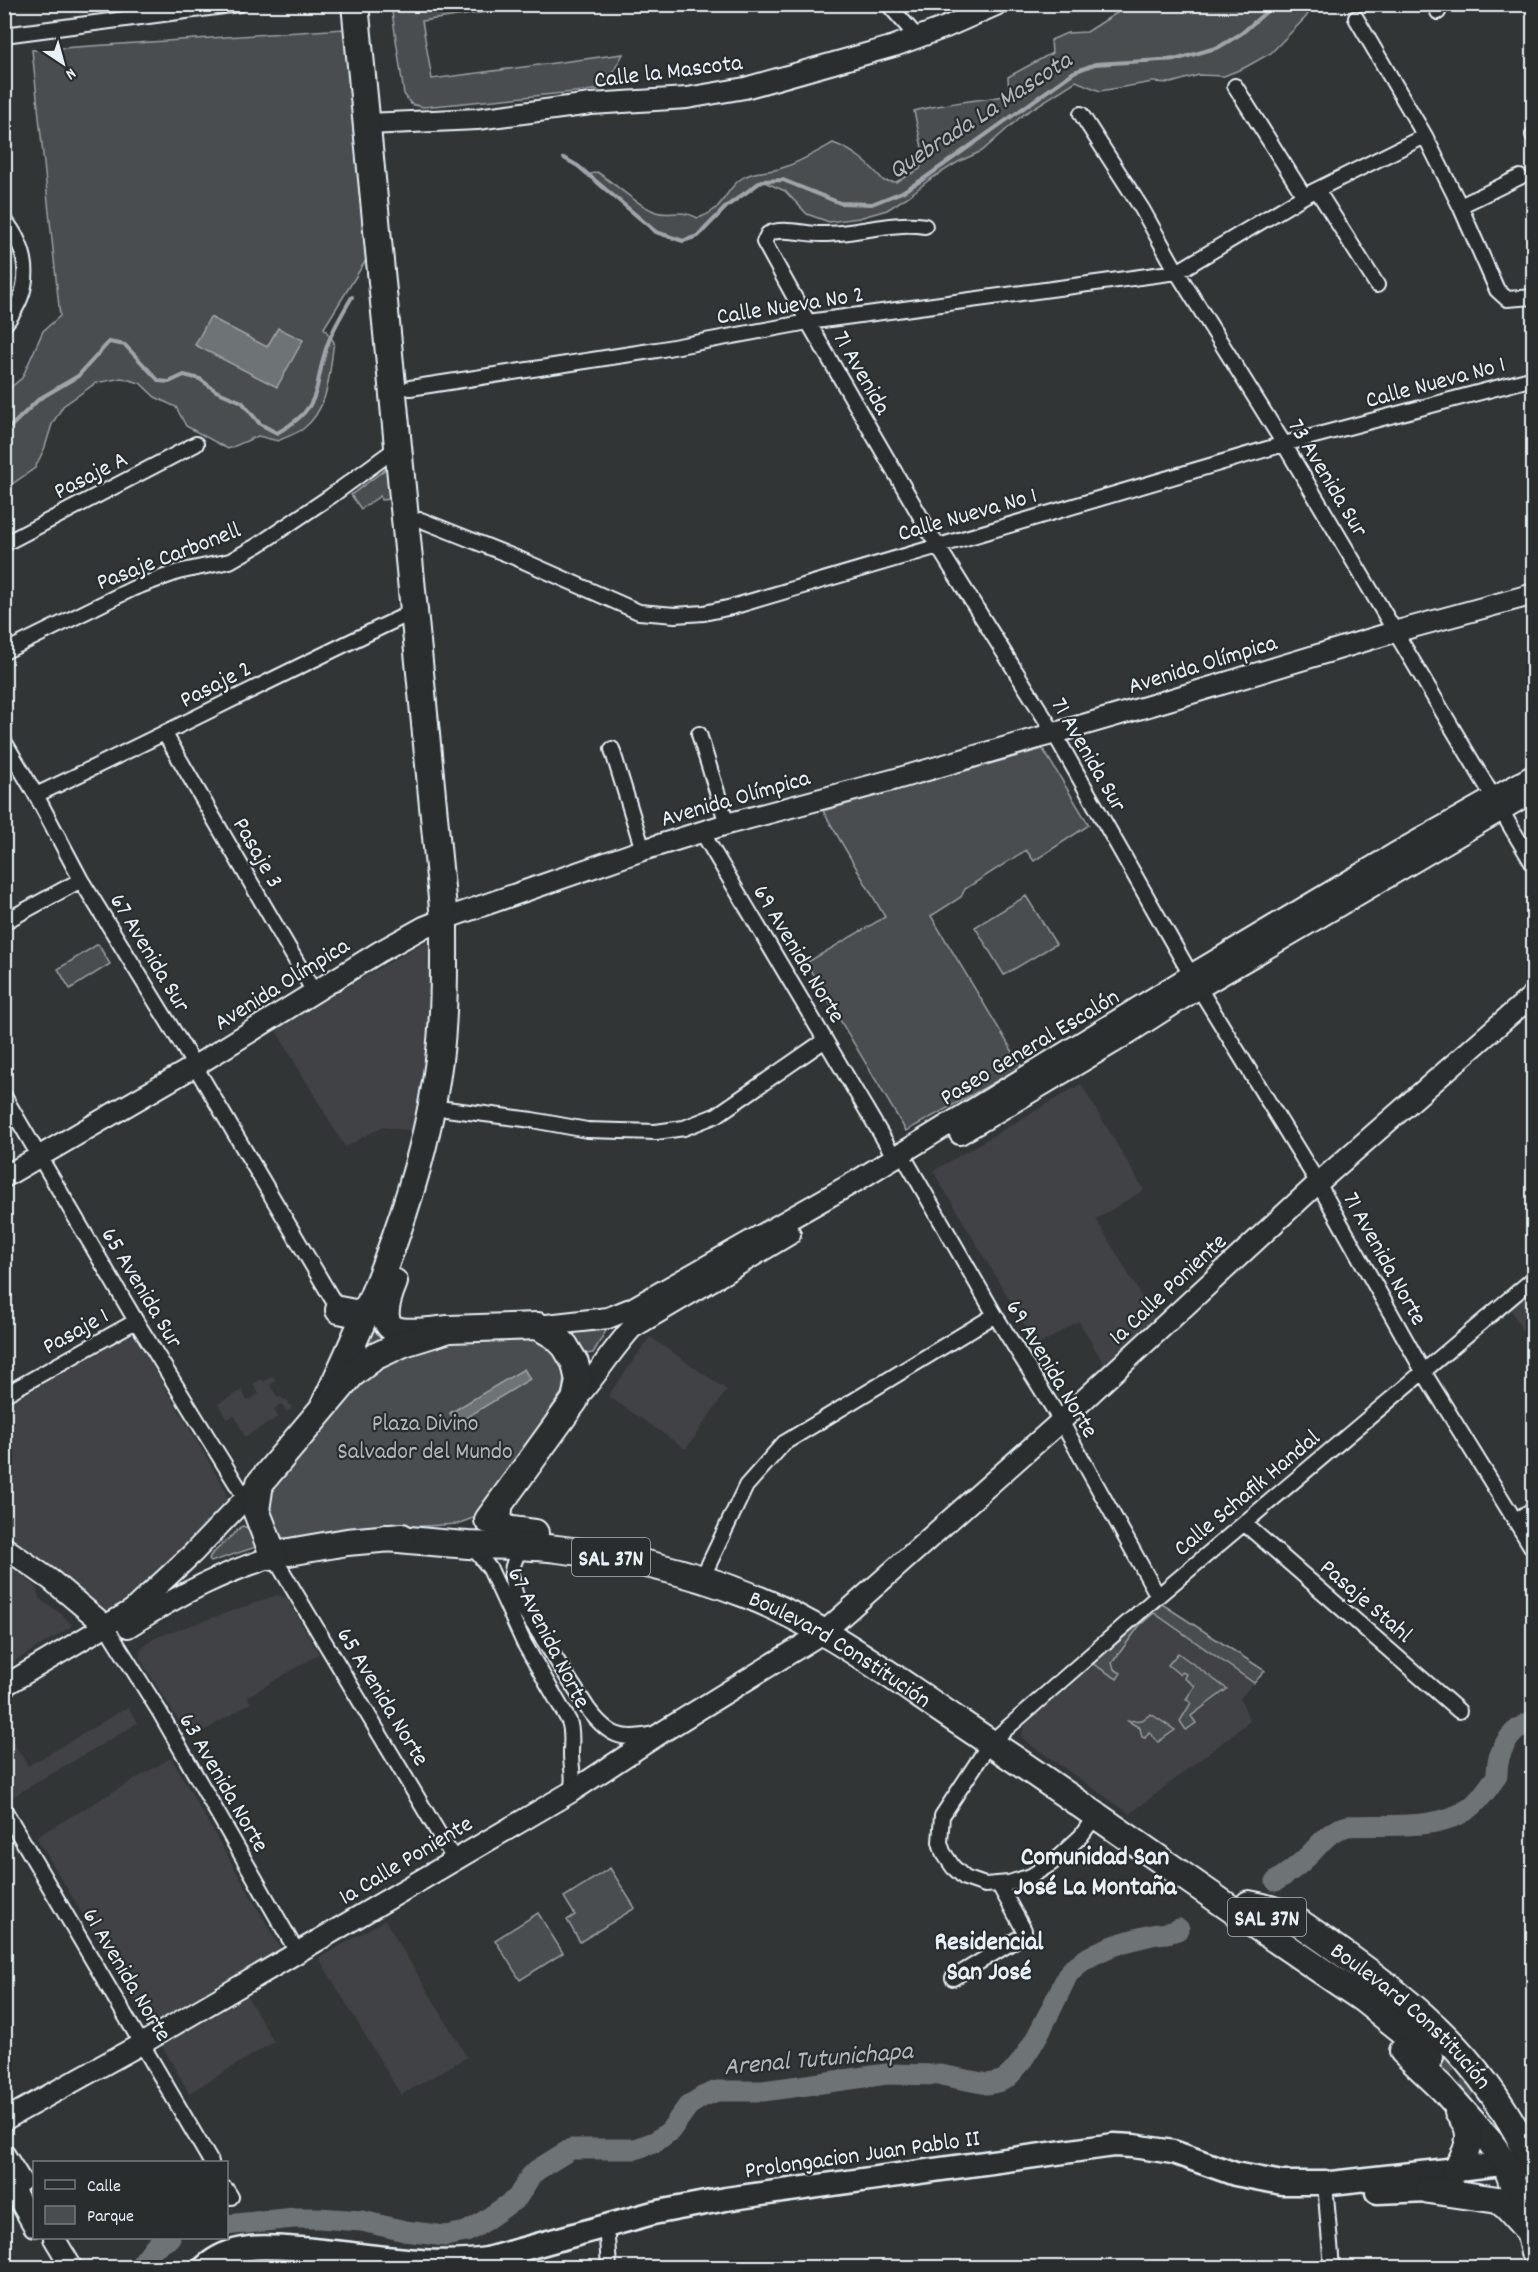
<svg xmlns="http://www.w3.org/2000/svg" width="1538" height="2272" viewBox="0 0 1538 2272" font-family="Dekko,sans-serif">
  <style>
    .built { fill: #3f4244 }
    .green { fill: #494d4f; stroke: #989fa4; stroke-width: 1.5 }
    .water { fill: #6e7376; stroke: #9fa5aa; stroke-width: 1.5 }
    .lines { fill: none; stroke-linecap: round; stroke-linejoin: round }
    .stream { stroke: #9fa5aa; stroke-width: 4 }
    .river { stroke: #6e7376; stroke-width: 21 }
    .highway-tunnel { stroke: #4d5153; stroke-width: 26; stroke-dasharray: 26 13; stroke-linecap: butt }
    .street-casing { stroke: #e8f1f8; stroke-width: 18 }
    .secondary-casing { stroke: #e8f1f8; stroke-width: 24 }
    .primary-casing { stroke: #e8f1f8; stroke-width: 27 }
    .highway-casing { stroke: #e8f1f8; stroke-width: 30 }
    .street { stroke: #2a2d2e; stroke-width: 14 }
    .secondary { stroke: #2a2d2e; stroke-width: 20 }
    .primary { stroke: #2a2d2e; stroke-width: 22 }
    .highway { stroke: #2a2d2e; stroke-width: 26 }
    .labels { text-anchor: middle; stroke-width: 4.5; stroke-linejoin: round; paint-order: stroke }
    .shield { fill: #2a2d2e; stroke: #afb6bb; stroke-width: 1.5 }
    .shield-label { font-size: 22px; font-weight: bold; fill: #e8f1f8 }
    .street-label { font-size: 24px; fill: #e8f1f8; stroke: #2a2d2e }
    .park-label { font-size: 24px; fill: #b0b8bd; stroke: #2a2d2e }
    .water-label { font-size: 26px; font-style: italic; fill: #b1b8be; stroke: #2a2d2e }
    .neighbourhood-label { font-size: 26px; font-weight: bold; fill: #e8f1f8; stroke: #2a2d2e }
  </style>
  <rect width="100%" height="100%" fill="#323536"/>
  <filter id="ink" filterUnits="userSpaceOnUse"><feTurbulence type="fractalNoise" baseFrequency=".0167" numOctaves="2"/><feDisplacementMap in="SourceGraphic" scale="12" xChannelSelector="R" yChannelSelector="G"/><feConvolveMatrix kernelMatrix="1 2 1 2 8 2 1 2 1" color-interpolation-filters="sRGB"/></filter>
  <g filter="url(#ink)">
    <path class="built" d="M432,940L437,943L422,1132L382,1127L345,1147L275,1029L426,941Z
      M1081,1084L1144,1190L1096,1219L1158,1324L1108,1371L1079,1321L1037,1346L933,1171Z
      M1533,1283V1349L1508,1305Z
      M128,1334L133,1335L137,1340L225,1489L227,1498L221,1508L189,1545L117,1606L106,1610L99,1608L5,1542L4,1406Z
      M650,1337L727,1390L686,1449L608,1396Z
      M273,1376L276,1381L270,1385L278,1398L281,1397L284,1400L286,1399L292,1408L287,1412L281,1404L274,1409L278,1417L245,1437L234,1415L227,1419L218,1404L242,1390L247,1401L259,1394L253,1384L262,1379L264,1382Z
      M5,1561L35,1586L40,1599L63,1615L71,1624V1627L5,1667Z
      M277,1595L287,1598L319,1654L247,1697L251,1703L190,1739L140,1659V1652L142,1648L149,1641L160,1636Z
      M1162,1604L1265,1671L1240,1698L1250,1721L1130,1814L1028,1743L1023,1738L1022,1732L1026,1722Z
      M128,1707L138,1723L12,1797L5,1783V1740L10,1737L28,1766Z
      M171,1758L281,1949L160,2020L153,2022L144,2016L36,1837Z
      M385,1920L467,2057L401,2095L319,1958Z
      M246,1994L274,2042L189,2093L162,2046L163,2043Z"/>
    <path class="green" d="M503,4L515,8L422,21L432,79L623,54L604,89L423,107L411,104L404,94L391,5Z
      M1136,4L1314,5L1306,17L1271,53L1244,68L1224,76L1199,75L1171,83L1153,82L1100,91L1076,81L1024,114L982,151L958,162L929,180L909,196L887,210L859,218L829,222L807,214L785,191L762,181L727,206L698,236L683,241L656,232L588,175L597,172C617,185 634,203 656,212C670,217 679,208 698,218C723,210 722,196 738,181C751,170 768,173 782,168C800,162 817,152 833,143C855,151 868,163 884,181L896,182L920,169L924,157L914,111C945,103 977,101 1009,95L1008,77L1052,53L1051,40L1067,33L1087,32L1115,14Z
      M344,29L366,260L324,328L334,342C329,373 330,408 303,429C296,434 286,437 278,441L258,436L228,449L186,426L176,407L155,397L140,383L122,378L96,383L63,406L52,424L45,447L35,468L5,489V392L22,378L43,331L60,316L32,50Z
      M387,468L394,469L400,498L381,500L380,496L361,509L351,495Z
      M1043,749L1089,825L1034,861L1026,850L965,889L961,897L931,916L1022,1067L906,1131L806,963L885,917L823,811Z
      M1026,896L1056,944L1004,975L975,927Z
      M98,944L110,964L70,989L58,969Z
      M374,1311L394,1338L358,1355Z
      M605,1328L607,1329L593,1353L586,1354L574,1335L576,1331Z
      M515,1332L549,1341L565,1370L562,1392L485,1506L473,1518L457,1524L377,1529L292,1541L279,1536L269,1523V1492L348,1385L398,1349Z
      M242,1526L248,1528L257,1541L256,1547L211,1562L209,1560L210,1556Z
      M1162,1604L1265,1671L1254,1683L1154,1613L1140,1625L1112,1663L1114,1669L1121,1673L1117,1679L1093,1664Z
      M1178,1653L1227,1689L1191,1716L1196,1723L1186,1730L1180,1721L1191,1703L1186,1699L1195,1686L1184,1678L1186,1674L1182,1672L1180,1675L1168,1665Z
      M1151,1714L1175,1730L1158,1742L1149,1732L1145,1738L1142,1737L1140,1728L1128,1721L1142,1720Z
      M610,1868L635,1908L580,1942L567,1920L575,1915L564,1897Z
      M538,1913L563,1953L520,1980L495,1940Z"/>
    <path class="water" d="M210,317L267,347L278,328L303,340L277,387L195,345Z
      M524,1369L530,1379L456,1424L450,1413Z"/>
    <g class="lines">
      <path class="stream" d="M564,158L578,166L656,232L683,241L698,236L727,206L762,181L783,180L840,203L872,204L902,192L925,178L1074,72L1095,64L1178,59L1219,47L1242,33L1275,4
        M4,433L39,399L78,376L109,342L125,345L159,381L169,382L184,375L200,379L216,391L242,402L260,424L277,433C326,406 312,387 328,343C334,327 343,312 352,297"/>
      <path class="river" d="M1276,1881C1287,1874 1297,1867 1307,1857C1322,1843 1327,1831 1348,1826C1387,1824 1438,1831 1470,1808C1481,1800 1489,1786 1497,1776C1496,1752 1510,1728 1534,1721
        M226,2225L294,2218H319L362,2221L405,2231L445,2236L466,2232L477,2226L517,2198L530,2177L537,2170L571,2149H635L655,2142L670,2131L688,2106L702,2097L717,2091H763L887,2074L941,2075L987,2084C993,2083 1000,2082 1005,2079C1028,2062 1055,2001 1068,1974C1085,1953 1125,1941 1152,1935C1161,1933 1171,1934 1179,1929
        M138,2268L154,2247L170,2238"/>
      <path class="highway-tunnel" d="M1430,2057L1467,2100
        M1516,2148L1534,2186"/>
      <defs>
        <path id="street" d="M888,4L917,37
          M1438,12L1441,4
          M1356,18L1425,136L1460,206L1497,290L1507,299L1534,297
          M4,35L239,4
          M1235,86L1304,196
          M1081,114L1142,209L1177,272L1284,444L1534,866
          M1533,135L1534,134
          M1317,190L1377,285
          M1460,206L1520,177
          M4,219C32,254 33,290 4,325
          M925,226C891,221 858,234 823,234C807,235 782,226 768,234L764,242L808,322L937,545L1054,733L1191,975L1318,1183L1423,1371L1534,1551
          M410,388L657,350L808,322L1177,272L1304,196L1425,136
          M421,520L519,559L639,612L675,615L704,613L732,607L1284,444L1534,378
          M4,544L196,444
          M4,652L134,588L178,572L230,561L258,545L331,496L398,447
          M165,734L314,992
          M699,734L727,824
          M4,741L36,795L81,880L195,1066L341,1314
          M612,749L643,850
          M36,795C159,737 279,675 402,617L414,608
          M702,832L895,1158
          M4,922L81,880
          M4,1096L136,1321L245,1498
          M446,1109L532,1120L587,1130L656,1132L684,1128L717,1115L825,1040
          M908,1164L995,1315L1061,1421L1158,1596
          M4,1395L136,1321
          M1515,1520L1534,1509
          M1245,1524L1459,1711
          M471,1545L490,1569L524,1643L569,1721C573,1732 571,1742 571,1754C571,1768 575,1778 571,1792
          M522,1546C510,1566 509,1576 517,1599L588,1709C608,1735 621,1742 653,1734
          M274,1557L454,1859
          M707,1568L746,1486L784,1443L995,1315
          M112,1636L159,1711L297,1952
          M4,1809L211,2162
          M1096,1815L1081,1836L1052,1863L1031,1876L1009,1883L985,1885L965,1878L953,1867L943,1852L940,1842L942,1816L990,1743L1158,1596L1534,1278
          M953,1978L1024,1935V1930L999,1885
          M226,2189L231,2197
          M1326,2195L1332,2268
          M607,2238L609,2268"/>
        <path id="secondary" d="M368,124L477,119L591,104L687,98L745,88L894,46L946,27L998,4
          M960,1134L1113,1043L1199,988L1534,791
          M4,1177L195,1066L379,952L424,927L444,919L643,850L727,824L896,779L1152,705L1394,632L1534,594
          M538,1326L608,1318L633,1308L858,1180L1191,975L1394,854L1534,775
          M575,1400C596,1377 611,1351 632,1328L790,1234
          M4,1547L51,1580L106,1626
          M128,1627C181,1593 225,1571 285,1553
          M4,1686L132,1610L193,1553L260,1483
          M4,2120L143,2043L571,1792L664,1731L824,1632L1061,1421L1318,1183L1534,994
          M4,2154L21,2181
          M4,2173L34,2226
          M54,2238L72,2268"/>
        <path id="primary" d="M1377,2192L1429,2190L1446,2187
          M204,2268C217,2256 233,2250 250,2248C266,2246 283,2248 300,2249C362,2253 425,2268 487,2259L653,2213L726,2199L1114,2145L1133,2146L1173,2152L1235,2174L1282,2183H1331L1520,2162"/>
        <g id="highway">
          <path d="M394,1282C369,1342 404,1333 449,1329"/>
          <path d="M339,1310L354,1313L367,1312"/>
          <path d="M324,1406C376,1296 424,1181 439,1060C445,1013 444,966 444,919L355,4"/>
          <path d="M499,1508L498,1523L504,1529L535,1533"/>
          <path id="s1" d="M385,1538C412,1540 440,1543 468,1545C497,1546 527,1545 557,1549C620,1556 686,1571 745,1594C825,1625 893,1678 964,1725C1098,1815 1229,1909 1363,1999L1412,2038L1430,2057"/>
          <path d="M289,1552L347,1542L402,1537"/>
          <path d="M274,1557L256,1510L260,1483L351,1375L374,1357L404,1343L449,1329L538,1326L555,1336L565,1346L575,1363L579,1381L575,1400L488,1520"/>
          <path id="s2" d="M1249,1904C1269,1907 1283,1913 1300,1923C1400,1993 1483,2050 1534,2167"/>
          <path d="M1403,2051L1443,2089L1489,2141L1506,2164L1529,2231L1534,2252"/>
          <path d="M1455,2170C1463,2160 1472,2143 1468,2129C1467,2123 1461,2117 1458,2112"/>
          <path d="M1429,2190L1498,2200L1507,2207L1525,2227"/>
        </g>
      </defs>
      <use href="#street" class="street-casing"/>
      <use href="#secondary" class="secondary-casing"/>
      <use href="#primary" class="primary-casing"/>
      <use href="#highway" class="highway-casing"/>
      <use href="#street" class="street"/>
      <use href="#secondary" class="secondary"/>
      <use href="#primary" class="primary"/>
      <use href="#highway" class="highway"/>
    </g>
  </g>
  <g class="labels">
    <g class="shield">
      <rect x="572" y="1538" width="78" height="38" rx="4.5"/>
      <rect x="1228" y="1898" width="78" height="38" rx="4.5"/>
    </g>
    <g class="shield-label">
      <text x="611" y="1565">SAL 37N</text>
      <text x="1267" y="1925">SAL 37N</text>
    </g>
    <g class="street-label">
      <text transform="translate(668 70) rotate(-7)" y="8">Calle la Mascota</text>
      <text transform="translate(790 304) rotate(-9)" y="8">Calle Nueva No 2</text>
      <text transform="translate(863 372) rotate(60)" y="8">71 Avenida</text>
      <text transform="translate(1435 381) rotate(-15)" y="8">Calle Nueva No 1</text>
      <text transform="translate(90 474) rotate(-27)" y="8">Pasaje A</text>
      <text transform="translate(1329 477) rotate(59)" y="8">73 Avenida Sur</text>
      <text transform="translate(967 513) rotate(-16)" y="8">Calle Nueva No 1</text>
      <text transform="translate(168 555) rotate(-21)" y="8">Pasaje Carbonell</text>
      <text transform="translate(1202 663) rotate(-17)" y="8">Avenida Olímpica</text>
      <text transform="translate(215 683) rotate(-27)" y="8">Pasaje 2</text>
      <text transform="translate(1090 754) rotate(60)" y="8">71 Avenida Sur</text>
      <text transform="translate(735 797) rotate(-16)" y="8">Avenida Olímpica</text>
      <text transform="translate(259 852) rotate(60)" y="8">Pasaje 3</text>
      <text transform="translate(151 952) rotate(59)" y="8">67 Avenida Sur</text>
      <text transform="translate(800 953) rotate(59)" y="8">69 Avenida Norte</text>
      <text transform="translate(281 983) rotate(-32)" y="8">Avenida Olímpica</text>
      <text transform="translate(1029 1046) rotate(-31)" y="8">Paseo General Escalón</text>
      <text transform="translate(1386 1258) rotate(61)" y="8">71 Avenida Norte</text>
      <text transform="translate(143 1287) rotate(59)" y="8">65 Avenida Sur</text>
      <text transform="translate(1167 1288) rotate(-43)" y="8">1a Calle Poniente</text>
      <text transform="translate(75 1330) rotate(-29)" y="8">Pasaje 1</text>
      <text transform="translate(1053 1368) rotate(59)" y="8">69 Avenida Norte</text>
      <text transform="translate(1246 1492) rotate(-40)" y="8">Calle Schafik Handal</text>
      <text transform="translate(1367 1600) rotate(41)" y="8">Pasaje Stahl</text>
      <text transform="translate(550 1637) rotate(63)" y="8">67 Avenida Norte</text>
      <text dy="8" stroke="none"><textPath href="#s1" startOffset="476">Boulevard Constitución</textPath></text>
      <text transform="translate(384 1696) rotate(59)" y="8">65 Avenida Norte</text>
      <text transform="translate(225 1782) rotate(60)" y="8">63 Avenida Norte</text>
      <text transform="translate(405 1859) rotate(-31)" y="8">1a Calle Poniente</text>
      <text transform="translate(128 1974) rotate(59)" y="8">61 Avenida Norte</text>
      <text dy="8" stroke="none"><textPath href="#s2" startOffset="200">Boulevard Constitución</textPath></text>
      <text transform="translate(862 2153) rotate(-8)" y="8">Prolongacion Juan Pablo II</text>
    </g>
    <g class="park-label">
      <text x="425" y="1430">Plaza Divino<tspan x="425" dy="28">Salvador del Mundo</tspan></text>
    </g>
    <g class="water-label">
      <text transform="translate(979 114) rotate(-33)" y="9">Quebrada La Mascota</text>
      <text transform="translate(818 2057) rotate(-5)" y="9">Arenal Tutunichapa</text>
    </g>
    <g class="neighbourhood-label">
      <text x="1095" y="1864">Comunidad San<tspan x="1095" dy="30">José La Montaña</tspan></text>
      <text x="989" y="1949">Residencial<tspan x="989" dy="30">San José</tspan></text>
    </g>
  </g>
  <rect width="1538" height="2272" fill="none" stroke="#2a2d2e" stroke-width="24"/>
  <rect x="12" y="12" width="1514" height="2248" fill="none" stroke="#e8f1f8" stroke-width="2" filter="url(#ink)"/>
  <rect x="33" y="2161" width="195" height="78" fill="#2a2d2e" stroke="#767b7f" stroke-width="1.5"/>
  <rect x="45" y="2180" width="30" height="9" fill="#2a2d2e" stroke="#767b7f" stroke-width="1.5"/>
  <text x="87" y="2191" font-size="18" fill="#e8f1f8">Calle</text>
  <rect x="45" y="2206" width="30" height="18" fill="#494d4f" stroke="#767b7f" stroke-width="1.5"/>
  <text x="87" y="2221" font-size="18" fill="#e8f1f8">Parque</text>
  <g transform="translate(63 63) rotate(144)" stroke="#2a2d2e" stroke-width="4.5" paint-order="stroke">
  <path d="M0-4.5L10 22L0 15L-10 22Z" fill="#e8f1f8"/>
  <text y="-9" font-size="16" font-weight="bold" text-anchor="middle" fill="#e8f1f8">N</text>
  </g>
</svg>
